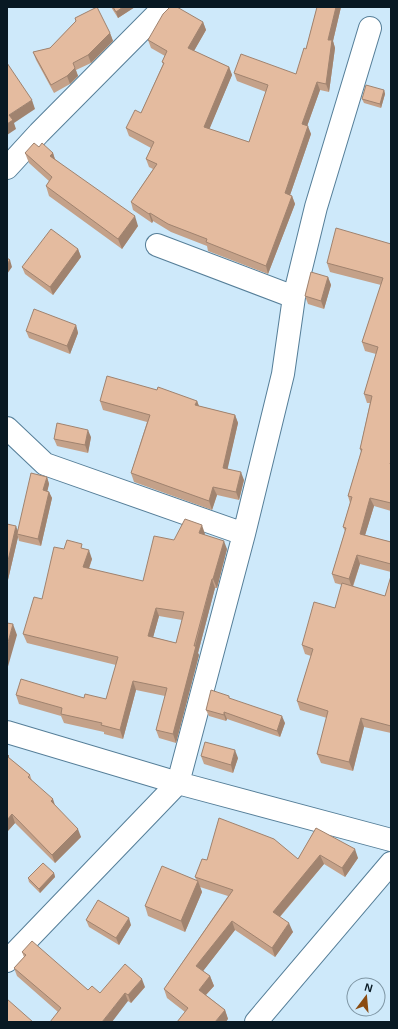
<svg xmlns="http://www.w3.org/2000/svg" width="398" height="1029" viewBox="0 0 398 1029" font-family="Arial,sans-serif">
  <style>
    .lines { fill: none; stroke-linecap: round; stroke-linejoin: round }
    .minor-casing { stroke: #557e98; stroke-width: 24 }
    .minor { stroke: #fff; stroke-width: 22 }
    .wall { fill: #c4a189; fill-rule: evenodd }
    .shaded-wall { fill: #a0836f }
    .building { fill: #e4bb9f; stroke: #a0836f; fill-rule: evenodd }
  </style>
  <rect width="100%" height="100%" fill="#cee9fa"/>
  <g class="lines">
    <defs>
      <path id="minor" d="M7,168L39,133L164,7
        M157,245L294,297
        M7,428L45,464L244,534
        M7,732L178,783L391,840
        M7,961L178,783L244,534L283,374L294,297L316,207L370,28
        M256,1022L391,863"/>
    </defs>
    <use href="#minor" class="minor-casing"/>
    <use href="#minor" class="minor"/>
  </g>
  <path class="wall" d="M111,7H135L118,18Z
    M317,7H345V8L341,7L333,41L335,48L329,92L320,90L307,126L311,134L290,195L292,196L295,204L268,274L208,251L207,246L171,232L153,221L152,223L133,210L131,202L153,169L149,167L146,159L151,148L129,136L126,128L141,113L163,64L162,62L165,56L151,48L148,40L203,22L206,30L194,51L229,67L232,75L209,129L249,142L266,92L237,81L234,73L296,74L306,49Z
    M75,18L110,33L113,41L91,63L76,70L78,76L70,84L54,93L36,60L33,52L50,48L76,21Z
    M384,90L385,94L381,108L364,103L362,99Z
    M39,147L53,153L55,159L138,226L122,249L49,196L46,186L49,181L29,163L25,153Z
    M391,244V511L374,506L365,535L391,542V572L360,564L353,587L385,596L391,576V733L364,727L353,771L321,763L317,754L327,718L300,710L297,701L311,656L305,654L302,645L335,608L342,585L335,583L332,574L345,531L343,527L350,503L348,496L361,452L360,449L370,403H367L364,394L376,354L365,351L362,342L381,285L330,272L327,263Z
    M78,249L81,257L53,295L25,274L22,267Z
    M328,277L331,285L324,309L308,304L305,296Z
    M76,325L78,333L70,354L29,338L26,331Z
    M100,401H197L199,406L235,415L238,423L227,469L244,480L239,500L217,495L212,510L134,482L131,473L147,422L103,410Z
    M91,437L88,453L57,446L54,439Z
    M47,477L49,484L47,491L49,492L52,498L41,546L19,541L18,537L7,584V524L18,530Z
    M205,534V535L227,549L217,588H215L198,653L199,655L176,743L159,738L156,730L165,696L136,690L123,739L104,734V732L64,723L61,716L19,704L16,695L106,699L116,665L27,643L23,634L42,599L64,549H83L92,559L89,569L143,581L174,540ZM159,616L182,620L176,643L153,637Z
    M231,699L285,723L280,737L227,719L226,721L209,716L206,710Z
    M201,756L238,758L233,773L204,764Z
    M10,759L30,775L32,781L56,806L81,837L55,863L15,823L7,832Z
    M316,828L358,858L345,877L324,864L280,917L293,932L275,957L235,930L203,971L210,976L214,986L206,995L225,1010L228,1019L185,1012L167,998L164,989L228,896L200,887L202,892L185,932L148,916L145,906L197,881L195,877L207,860L298,859Z
    M54,873L55,877L40,893L29,882L28,878Z
    M86,920L131,925L119,945L89,927Z
    M22,952L88,990L100,993L145,987L131,1003L128,1001L58,1012L17,976L14,968L24,957Z"/>
  <path class="shaded-wall" d="M123,7H135L118,18L116,12Z
    M336,7H341L333,41L335,48L329,92L326,84L328,40Z
    M203,22L206,30L191,56L188,48Z
    M110,33L113,41L91,63L88,55Z
    M229,67L232,75L207,135L204,127Z
    M75,68L78,76L70,84L67,76Z
    M317,82L320,90L305,132L302,124Z
    M384,90L385,94L381,108L380,104Z
    M32,100L35,109L14,123L16,129L7,135V124L9,115Z
    M308,126L311,134L288,201L285,193Z
    M53,153L56,163L50,156Z
    M292,196L295,204L268,274L266,266Z
    M150,213L153,221L152,223L149,214Z
    M135,216L138,226L122,249L118,239Z
    M78,249L81,257L53,295L50,287Z
    M10,260L12,267L7,274V264Z
    M328,277L331,285L324,309L321,301Z
    M76,325L78,333L70,354L67,346Z
    M197,401L200,409L195,405Z
    M235,415L238,423L226,476L223,468Z
    M88,430L91,437L88,453L85,445Z
    M241,472L244,480L239,500L236,492Z
    M47,477L49,484L46,497L43,490Z
    M213,487L217,495L212,510L209,501Z
    M49,492L52,498L41,546L38,539Z
    M370,498L374,506L363,542L360,534Z
    M202,525L205,534L202,542L199,533Z
    M16,526L19,534H17L18,537L7,584V565Z
    M224,541L227,549L217,588L213,579Z
    M89,550L92,559L86,576L83,567Z
    M357,555L360,564L352,588L349,579Z
    M212,579L215,588L198,653L199,655L176,743L173,734Z
    M156,608L159,616L151,645L148,636Z
    M13,624L17,635L7,670V646Z
    M133,681L136,690L123,739L120,730Z
    M224,712L227,719L226,721L224,715Z
    M282,716L285,723L280,737L277,731Z
    M361,718L364,727L353,771L349,762Z
    M235,750L238,758L233,773L231,765Z
    M53,799L56,808L51,801Z
    M12,814L15,823L7,832V820Z
    M78,829L81,837L55,863L52,855Z
    M355,849L358,858L345,877L342,868Z
    M320,855L324,864L276,921L273,912Z
    M54,873L55,877L40,893L39,889Z
    M198,881L202,892L185,932L181,921Z
    M129,918L131,925L119,945L116,938Z
    M232,921L235,930L200,975L196,966Z
    M289,923L293,932L275,957L272,948Z
    M210,976L214,986L202,999L199,990Z
    M142,979L145,987L131,1003L128,995Z
    M125,993L128,1001L112,1022H102Z
    M225,1010L228,1019L226,1022H215Z"/>
  <path class="building" d="M97,7L110,33L88,55L73,63L75,68L67,76L51,85L33,52L50,48L76,21L75,18Z
    M113,7H123L116,12Z
    M170,7H177L203,22L188,48L229,67L204,127L249,142L268,85L234,73L241,54L296,74L304,48L306,49L317,7H336L328,40H332L326,84L317,82L302,124L308,126L285,193L292,196L266,266L206,242L207,239L168,224L150,213L149,214L131,202L157,164L146,159L154,142L126,128L135,110L141,113L164,63L162,62L167,51L148,40L163,14Z
    M7,63L32,100L9,115L13,120L7,124Z
    M366,85L384,90L380,104L362,99Z
    M34,143L39,147L42,143L53,153L50,156L135,216L118,239L46,186L52,177L25,153Z
    M336,228L391,244V461L390,464H391V503L370,498L360,534L391,542V564L357,555L349,579L332,574L346,528L343,527L352,497L348,496L362,449H360L372,396L364,394L378,347L362,342L383,278L327,263Z
    M51,229L78,249L50,287L22,267Z
    M7,258L10,260L7,264Z
    M311,272L328,277L321,301L305,296Z
    M34,309L76,325L67,346L26,331Z
    M107,376L157,390L158,387L197,401L195,405L235,415L223,468L241,472L236,492L213,487L209,501L131,473L150,415L100,401Z
    M57,423L88,430L85,445L54,439Z
    M31,473L47,477L43,490L49,492L38,539L17,534Z
    M185,519L202,525L199,533L224,541L213,579H212L194,646H196L173,734L156,730L167,688L133,681L120,730L101,725L102,723L61,714L62,708L16,695L21,679L84,698L85,694L106,699L118,657L23,634L34,597L42,599L54,547L64,549L67,540L82,544L81,548L89,550L83,567L143,581L154,536L174,540ZM156,608L184,612L176,643L148,636Z
    M7,524L16,526L7,565Z
    M391,576V726L361,718L349,762L317,754L328,711L297,701L313,649L302,645L314,602L335,608L342,583L385,596Z
    M7,623L13,624L7,646Z
    M211,690L229,696V698L282,716L277,731L224,712V715L206,710Z
    M205,742L235,750L231,765L201,756Z
    M7,754L9,756L8,757L30,775L28,777L53,799L51,801L78,829L52,855L12,814L7,820Z
    M219,818L274,839L298,859L316,828L355,849L342,868L320,855L273,912L289,923L272,948L232,921L196,966L210,976L199,990L225,1010L215,1022H177L188,1008L164,989L233,890L195,877L202,859L207,860Z
    M43,863L54,873L39,889L28,878Z
    M162,866L198,881L181,921L145,906Z
    M98,900L129,918L116,938L86,920Z
    M32,941L88,990L92,986L100,993L125,964L142,979L128,995L125,993L102,1022H50L61,1008L14,968L26,955L22,952Z
    M7,999L33,1022H7Z"/>
  <rect width="398" height="1029" fill="none" stroke="#081923" stroke-width="16"/>
  <g transform="translate(366 997) rotate(16)"><circle r="19" fill="#cee9fa" stroke="#7f96a4"/>
  <path d="M0-3L7 15L0 10L-7 15Z" fill="#8a4b11"/>
  <text y="-6" font-size="11" font-weight="bold" text-anchor="middle" fill="#081923">N</text>
  </g>
</svg>
